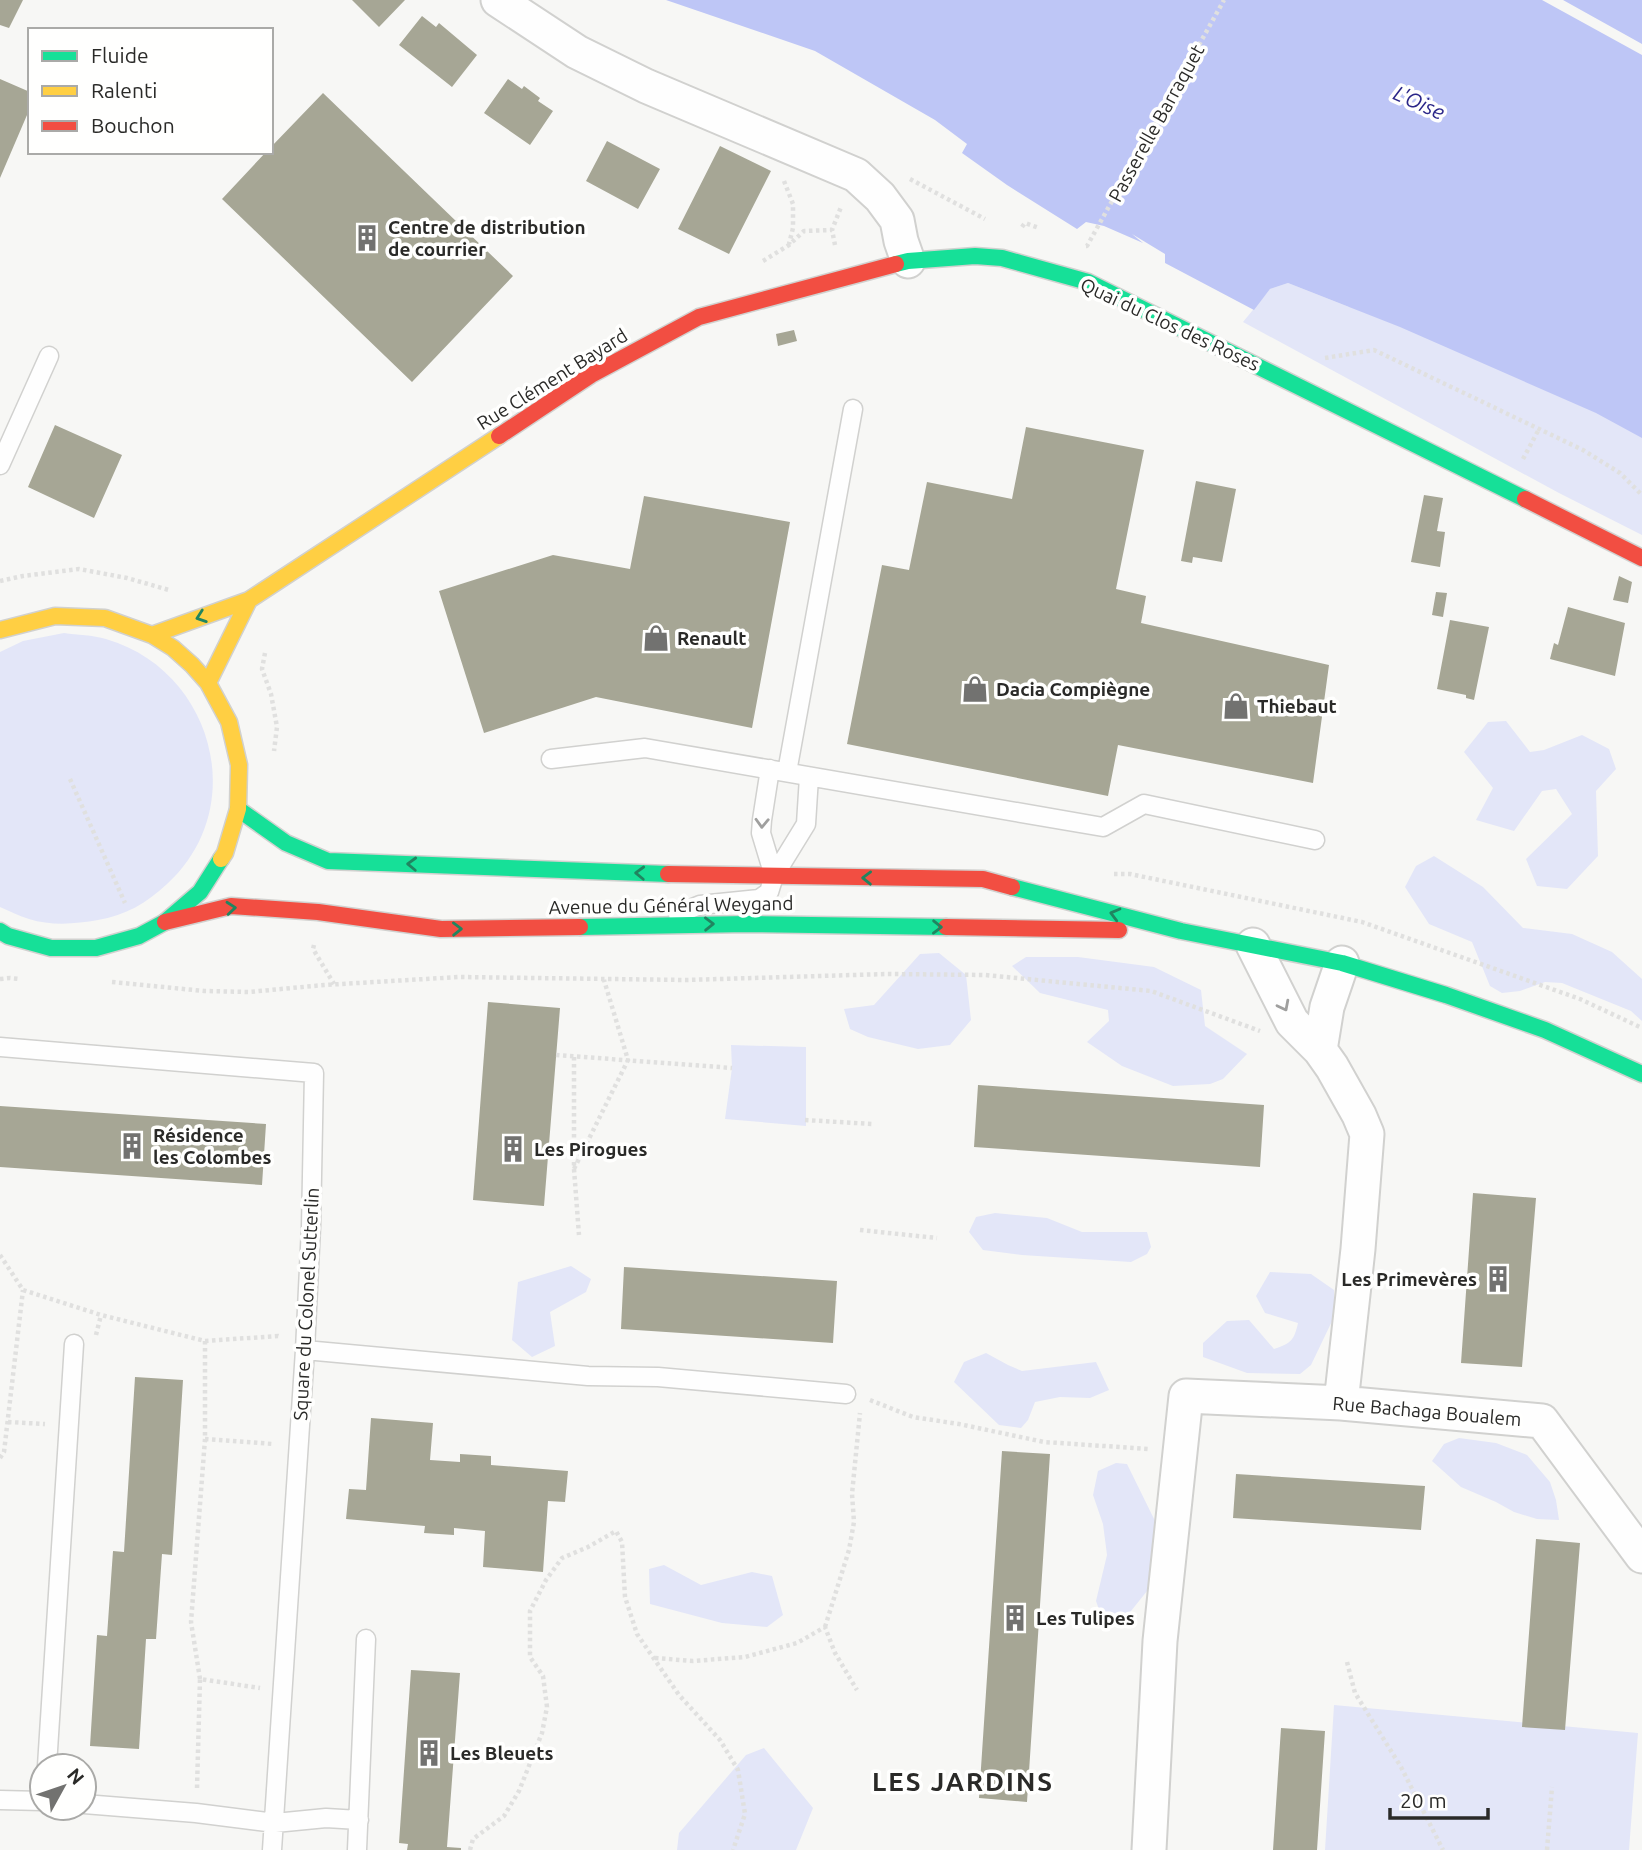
<svg xmlns="http://www.w3.org/2000/svg" width="1642" height="1850" viewBox="0 0 1642 1850" font-family="Ubuntu,sans-serif">
  <style>
    .green { fill: #e3e6f8 }
    .water { fill: #bec6f6 }
    .building { fill: #a6a695 }
    .lines { fill: none; stroke-linecap: round; stroke-linejoin: round }
    .lane-casing { stroke: #d1d1cf; stroke-width: 21 }
    .street-casing { stroke: #d1d1cf; stroke-width: 37 }
    .fast-casing { stroke: #d1d1cf; stroke-width: 19 }
    .slow-casing { stroke: #d1d1cf; stroke-width: 19 }
    .jam-casing { stroke: #d1d1cf; stroke-width: 19 }
    .path { stroke: #e0e0df; stroke-width: 4.5; stroke-dasharray: 3.5 3.5; stroke-linecap: butt }
    .lane { stroke: #fefefe; stroke-width: 18 }
    .street { stroke: #fefefe; stroke-width: 33 }
    .fast { stroke: #16e098; stroke-width: 16 }
    .slow { stroke: #ffcf43; stroke-width: 16 }
    .jam { stroke: #f24e42; stroke-width: 16 }
    .oneway { stroke: #208560 }
    .oneway2 { stroke: #9f9f9e }
    .labels { text-anchor: middle; stroke-width: 7; stroke-linejoin: round; paint-order: stroke }
    .street-label { font-size: 19px; fill: #2a2a28; stroke: #fffffe }
    .poi-label { font-size: 19px; font-weight: bold; fill: #2a2a28; stroke: #fffffe; text-anchor: start }
    .water-label { font-size: 21px; font-style: italic; fill: #2b2789; stroke: #fffffe }
    .district-label { font-size: 26px; font-weight: bold; letter-spacing: 2px; fill: #2a2a28; stroke: #fffffe }
  </style>
  <rect width="100%" height="100%" fill="#f7f7f5"/>
  <path class="green" d="M1288,283L1349,307L1341,298L1642,432V535L1559,493L1243,322L1270,289Z
    M64,633C77,635 93,635 106,639C213,670 251,807 167,884C147,903 124,916 98,920C76,924 51,926 29,919C19,916 10,911 0,907V652L23,641Z
    M1506,721L1530,752L1544,750L1582,735L1609,749L1616,769L1596,791L1598,856L1567,889L1537,886L1526,859L1572,814L1556,789L1542,791L1514,831L1476,820L1493,788L1464,752L1488,722Z
    M1434,856L1483,887L1523,928L1572,934L1612,952L1642,979V1021L1631,1011L1562,983L1545,982L1520,991L1502,993L1490,986L1472,942L1429,924L1405,887L1416,866Z
    M939,953L966,975L971,1020L950,1045L918,1049L868,1037L850,1029L844,1009L874,1005L920,954Z
    M1026,957H1078L1154,967L1201,990L1205,1026L1247,1054L1223,1079L1210,1084L1173,1086L1122,1066L1087,1042L1109,1021L1108,1010L1040,993L1012,966Z
    M731,1045L806,1047V1126L725,1119L732,1068Z
    M995,1213L1047,1218L1082,1232H1147L1151,1247L1147,1254L1131,1262L1022,1255L983,1250L969,1232L976,1217Z
    M571,1266L591,1279L586,1292L550,1312L555,1346L532,1357L512,1340L518,1282Z
    M1270,1272L1311,1274L1334,1290V1317L1311,1365L1300,1374L1247,1373L1203,1357V1343L1227,1321L1249,1320L1274,1349C1291,1343 1294,1341 1298,1323L1265,1313L1256,1296Z
    M986,1353L1008,1365L1022,1371L1096,1362L1109,1390L1090,1398L1060,1397L1035,1402L1028,1420L1021,1428L999,1425L954,1382L964,1362Z
    M1459,1438L1496,1443L1527,1455L1550,1482L1556,1500L1559,1520L1537,1519L1514,1512L1496,1502L1461,1487L1432,1461L1444,1444Z
    M1116,1463L1127,1464L1157,1525L1147,1591L1127,1616L1101,1615L1096,1601L1107,1555L1103,1524L1093,1495L1098,1471Z
    M664,1565L701,1585L752,1572L772,1576L783,1615L767,1627L722,1623L650,1604L649,1569Z
    M1334,1705L1638,1733L1629,1850H1325Z
    M764,1748L813,1808L796,1850H677L679,1833L746,1755Z"/>
  <path class="water" d="M666,0H1542L1642,55V438L1596,413L1400,327L1288,283L1270,289L1254,310L1165,263V254L1132,234L1143,243L1104,226L1086,222L1077,229L1007,185L962,153L967,144L935,120L815,51Z
    M1563,0H1642V44Z"/>
  <path class="building" d="M0,0H23L9,28L0,25Z
    M352,0H405L379,27Z
    M422,16L436,27L439,23L477,55L452,87L399,45Z
    M0,79L30,92V108L0,178Z
    M508,79L522,89L524,86L540,98L538,101L553,111L530,145L484,113Z
    M323,93L513,276L412,382L222,199L266,152H271V147Z
    M607,141L660,169L638,209L586,181Z
    M720,146L771,171L729,254L678,229Z
    M794,330L797,341L778,346L776,334Z
    M55,425L122,455L94,518L28,487Z
    M1026,427L1144,450L1116,589L1146,596L1141,623L1329,665L1313,783L1118,745L1108,796L847,744L882,565L909,570L927,482L1012,499Z
    M1196,481L1236,489L1222,562L1193,557L1192,563L1181,561Z
    M1424,495L1443,498L1437,531L1445,532L1440,567L1411,562Z
    M644,496L790,522L752,728L596,697L484,733L439,591L553,555L630,569Z
    M1619,576L1632,582L1628,603L1613,600Z
    M1436,592L1447,593L1443,617L1432,615Z
    M1568,607L1625,623L1615,676L1550,659L1554,643L1558,645Z
    M1450,620L1489,627L1474,700L1466,698V695L1437,689Z
    M488,1002L560,1008L544,1206L473,1200Z
    M978,1085L1264,1105L1260,1167L974,1147Z
    M0,1106L266,1124L262,1185L0,1167Z
    M1473,1193L1536,1198L1522,1367L1461,1363Z
    M624,1267L837,1281L833,1343L621,1329Z
    M135,1377L183,1380L172,1555L162,1554L156,1639H146L139,1749L90,1746L97,1635L107,1636L113,1551L124,1552Z
    M371,1418L433,1423L430,1460L460,1462V1454L491,1456V1465L568,1471L565,1502L548,1501L543,1572L483,1567L485,1531L454,1528V1535L424,1533L425,1526L346,1519L349,1489L366,1490Z
    M1002,1451L1050,1454L1027,1802L979,1798Z
    M1236,1474L1425,1486L1421,1530L1233,1518Z
    M1536,1539L1580,1543L1565,1730L1522,1727Z
    M411,1670L460,1673L447,1847L461,1848V1850H407L408,1844L399,1843Z
    M1281,1728L1325,1731L1317,1850H1273Z"/>
  <g class="lines">
    <defs>
      <path id="lane" d="M0,465L49,356
        M551,759L645,748L1103,827L1144,804L1315,840
        M770,769L762,820L761,833L774,876
        M787,772L853,409
        M678,914L700,905L759,899L769,892L774,876L806,824L809,777
        M0,1047L314,1073L311,1227L305,1350L272,1850
        M305,1350L588,1376L658,1377L846,1394
        M47,1766L74,1344
        M0,1800L42,1801
        M84,1804L196,1813L275,1823L326,1818L359,1820
        M357,1850L366,1639"/>
      <path id="street" d="M498,0L577,52L646,86L856,175L880,197L897,220L901,241L908,261
        M1253,945L1292,1022L1320,1050L1327,1007L1342,963
        M1320,1050L1332,1067L1359,1115L1367,1134L1358,1249L1341,1403
        M1149,1850L1160,1641L1186,1396L1341,1403L1542,1421L1642,1556"/>
      <path id="fast" d="M896,264L908,261L975,256L1002,258L1088,282L1525,499
        M238,809L286,843L328,861L668,874
        M1012,887L1181,931L1342,963L1446,995L1545,1030L1642,1074
        M580,927L748,924L946,927
        M0,931L8,936L51,948H96L139,936L165,922L200,892L221,859"/>
      <path id="slow" d="M0,630L55,616L105,618L152,635L173,648L192,665L208,683L229,722L239,765L238,809L225,853L221,859
        M152,635L249,600L499,436
        M208,683L249,600"/>
      <path id="jam" d="M499,436L591,375L699,317L896,264
        M1525,499L1642,558
        M668,874L983,879L1012,887
        M165,922L231,906L318,912L441,929L580,927
        M946,927L1119,930"/>
    </defs>
    <use href="#lane" class="lane-casing"/>
    <use href="#street" class="street-casing"/>
    <use href="#fast" class="fast-casing"/>
    <use href="#slow" class="slow-casing"/>
    <use href="#jam" class="jam-casing"/>
    <path class="path" d="M910,179L985,219
      M784,181L793,204V228L789,244
      M1022,227L1025,223L1039,228
      M835,245L832,230L841,207
      M1086,246H1087L1224,0
      M763,261L789,245L804,231L832,230
      M1325,358L1374,350L1583,450L1620,473L1642,495
      M1523,459L1539,429
      M0,581L23,576L79,569L127,578L169,590
      M265,653L262,669L271,694L277,727L274,751
      M70,779L125,903
      M1114,874H1130L1362,922L1580,999L1642,1028
      M314,945L313,949L334,984
      M0,979L10,978L20,979
      M112,982L204,991L249,992L324,985L459,977L686,980L887,974L985,975L1151,991L1260,1031
      M556,1055L732,1068
      M574,1057V1169L579,1235
      M805,1120L872,1124
      M574,1169L628,1060L604,980
      M860,1230L937,1238
      M0,1255L23,1290L101,1315L205,1341L278,1336L281,1337
      M96,1335L101,1315
      M205,1341V1439L273,1444
      M870,1400L913,1417L959,1424L1044,1442L1149,1449
      M8,1422L45,1424
      M0,1458L4,1452L23,1290
      M825,1627L849,1550L854,1522L852,1494L860,1413
      M655,1658L693,1661L745,1657L797,1643L825,1627L835,1653L857,1690
      M1347,1662L1355,1693L1401,1767L1443,1850
      M200,1679L191,1622L205,1439
      M197,1788L200,1679L260,1688
      M470,1850L473,1839L504,1816L519,1791L542,1733L547,1707L543,1676L530,1657V1611L546,1580L562,1558L588,1547L616,1531L622,1542L625,1597L637,1634L679,1695L720,1740L738,1770L745,1814L733,1850
      M1547,1850L1552,1787"/>
    <use href="#lane" class="lane"/>
    <use href="#street" class="street"/>
    <use href="#fast" class="fast"/>
    <use href="#slow" class="slow"/>
    <use href="#jam" class="jam"/>
  </g>
  <defs><path id="oneway-chevron" d="M-2-3.5L2.5 0L-2 3.5" fill="none" stroke-width="1.6" stroke-linecap="round" stroke-linejoin="round" transform="scale(1.75)"/></defs>
  <g class="oneway">
    <use href="#oneway-chevron" transform="translate(201 617) rotate(161)"/>
    <use href="#oneway-chevron" transform="translate(412 864) rotate(-178)"/>
    <use href="#oneway-chevron" transform="translate(640 873) rotate(-178)"/>
    <use href="#oneway-chevron" transform="translate(867 878) rotate(-179)"/>
    <use href="#oneway-chevron" transform="translate(231 908) rotate(-5)"/>
    <use href="#oneway-chevron" transform="translate(1115 914) rotate(-165)"/>
    <use href="#oneway-chevron" transform="translate(709 924) rotate(-1)"/>
    <use href="#oneway-chevron" transform="translate(937 927) rotate(1)"/>
    <use href="#oneway-chevron" transform="translate(457 929) rotate(-1)"/>
  </g>
  <g class="oneway2">
    <use href="#oneway-chevron" transform="translate(762 823) rotate(92)"/>
    <use href="#oneway-chevron" transform="translate(1284 1006) rotate(63)"/>
  </g>
  <defs>
    <symbol id="building-bare" viewBox="-9 -9 18 18"><path d="M-4-6H4V6H1V3H-1V6H-4ZM-2.5-4.3h1.7v1.8h-1.7ZM.8-4.3h1.7v1.8H.8ZM-2.5-1h1.7V.8h-1.7ZM.8-1h1.7V.8H.8Z" fill="#727270" stroke="#fffffe" stroke-width="2.5" paint-order="stroke"/></symbol>
    <symbol id="shop-bare" viewBox="-9 -9 18 18"><path d="M-5-2.5h2.3a2.7 3.5 0 0 1 5.4 0H5L5.5 6h-11ZM-1.5-2.5h3a1.5 2.3 0 0 0-3 0Z" fill="#727270" stroke="#fffffe" stroke-width="2.5" paint-order="stroke"/></symbol>
  </defs>
  <g fill-rule="evenodd">
    <use href="#building-bare" x="348" y="219" width="38" height="38"/>
    <use href="#shop-bare" x="637" y="619" width="38" height="38"/>
    <use href="#shop-bare" x="956" y="670" width="38" height="38"/>
    <use href="#shop-bare" x="1217" y="687" width="38" height="38"/>
    <use href="#building-bare" x="113" y="1127" width="38" height="38"/>
    <use href="#building-bare" x="494" y="1130" width="38" height="38"/>
    <use href="#building-bare" x="1479" y="1260" width="38" height="38"/>
    <use href="#building-bare" x="996" y="1599" width="38" height="38"/>
    <use href="#building-bare" x="410" y="1734" width="38" height="38"/>
  </g>
  <g class="labels">
    <g class="street-label">
      <text transform="translate(1156 123) rotate(-61)" y="7">Passerelle Barraquet</text>
      <text transform="translate(1170 324) rotate(25)" y="7">Quai du Clos des Roses</text>
      <text transform="translate(552 379) rotate(-32)" y="7">Rue Clément Bayard</text>
      <text transform="translate(671 905) rotate(-1)" y="7">Avenue du Général Weygand</text>
      <text transform="translate(306 1304) rotate(-87)" y="7">Square du Colonel Sutterlin</text>
      <text transform="translate(1427 1411) rotate(5)" y="7">Rue Bachaga Boualem</text>
    </g>
    <g class="poi-label">
      <text x="388" y="234">Centre de distribution<tspan x="388" dy="22">de courrier</tspan></text>
      <text x="677" y="645">Renault</text>
      <text x="996" y="696">Dacia Compiègne</text>
      <text x="1257" y="713">Thiebaut</text>
      <text x="153" y="1142">Résidence<tspan x="153" dy="22">les Colombes</tspan></text>
      <text x="534" y="1156">Les Pirogues</text>
      <text x="1477" y="1286" text-anchor="end">Les Primevères</text>
      <text x="1036" y="1625">Les Tulipes</text>
      <text x="450" y="1760">Les Bleuets</text>
    </g>
    <g class="water-label">
      <text transform="translate(1419 103) rotate(24)" y="7">L'Oise</text>
    </g>
    <g class="district-label">
      <text x="963" y="1791">LES JARDINS</text>
    </g>
  </g>
  <rect x="28" y="28" width="245" height="126" fill="#fffffe" stroke="#aaaaa8" stroke-width="2"/>
  <rect x="42" y="51" width="35" height="10" fill="#16e098" stroke="#aaaaa8" stroke-width="2"/>
  <text x="91" y="63" font-size="21" fill="#2a2a28">Fluide</text>
  <rect x="42" y="86" width="35" height="10" fill="#ffcf43" stroke="#aaaaa8" stroke-width="2"/>
  <text x="91" y="98" font-size="21" fill="#2a2a28">Ralenti</text>
  <rect x="42" y="121" width="35" height="10" fill="#f24e42" stroke="#aaaaa8" stroke-width="2"/>
  <text x="91" y="133" font-size="21" fill="#2a2a28">Bouchon</text>
  <g transform="translate(63 1787) rotate(50)"><circle r="33" fill="#fffffe" stroke="#aaaaa8" stroke-width="2"/>
  <path d="M0-5L12 26L0 18L-12 26Z" fill="#727270"/>
  <text y="-10" font-size="19" font-weight="bold" text-anchor="middle" fill="#2a2a28">N</text>
  </g>
  <path d="M1390 1808v10h98v-10" fill="none" stroke="#2a2a28" stroke-width="3.5"/>
  <text x="1400" y="1808" font-size="21" fill="#2a2a28" stroke="#fffffe" stroke-width="5" paint-order="stroke">20 m</text>
</svg>
